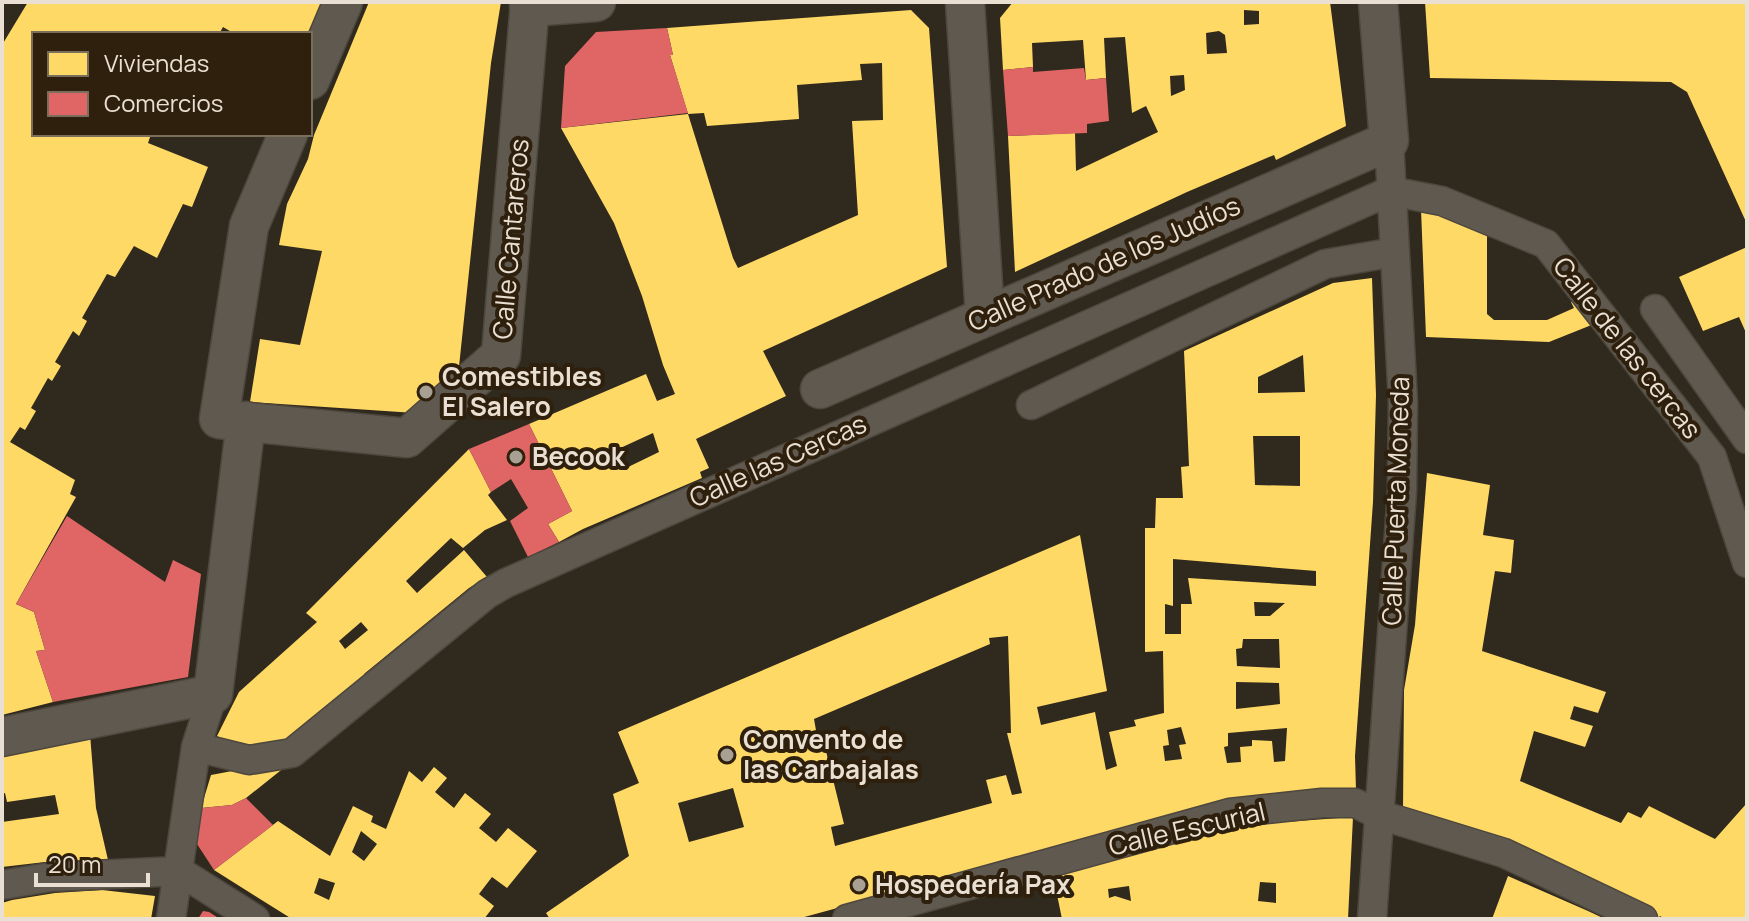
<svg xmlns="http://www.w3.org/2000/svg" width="1749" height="921" viewBox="0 0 1749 921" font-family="Manrope,sans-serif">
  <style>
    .homes { fill: #ffd966; fill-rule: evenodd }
    .shops { fill: #e06666 }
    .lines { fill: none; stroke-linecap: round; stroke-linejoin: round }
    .pedestrian-casing { stroke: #4d473d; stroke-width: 31 }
    .minor-casing { stroke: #4d473d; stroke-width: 41 }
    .pedestrian { stroke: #5f5950; stroke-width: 28 }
    .minor { stroke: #5f5950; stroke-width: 38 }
    .poi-dot { fill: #a8a093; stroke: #2e200c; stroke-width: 3 }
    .labels { text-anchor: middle; stroke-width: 8; stroke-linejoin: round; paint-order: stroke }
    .street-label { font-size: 26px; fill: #e9e0d3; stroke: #2e200c }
    .poi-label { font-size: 26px; font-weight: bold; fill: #e9e0d3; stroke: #2e200c; text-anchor: start }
  </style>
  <rect width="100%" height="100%" fill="#30291d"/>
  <path class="homes" d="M28,2H328L310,34H235L223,27L219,34H34V134H151L148,143L208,167L192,207L183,204L157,258L134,246L115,277L107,274L82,318L87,321L79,336L73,331L55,362L61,366L52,381L48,378L31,408L36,411L25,430L20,427L10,442L75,480L70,494L76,497L16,604L34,612L45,650L36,651L53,702L2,715V45Z
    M369,2H501L491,63L458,376L415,413L250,402L260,339L300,345L322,251L279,245L287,204L308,159L314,135Z
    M1013,2H1330L1346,126L1276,160L1274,155L1187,192L1015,272L1008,136L1075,133L1076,171L1158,132L1146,106L1132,113L1125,37L1104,38L1106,78L1086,80L1083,40L1032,43L1033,67L1003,70L1000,18ZM1244,10L1259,11V24L1244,25ZM1219,31L1225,35L1227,53L1207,54L1206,33ZM1184,75L1185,90L1171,96L1170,76Z
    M1425,2H1747V224L1687,92L1671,82L1430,78Z
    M911,10L929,28L947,267L763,351L786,396L696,439L709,468L700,472L702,478L583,529L559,542L548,524L572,511L529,424L646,374L657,401L675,394L663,365L642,296L614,223L561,128L688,114L670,55H673L667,28ZM882,63L883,120L852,121L858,215L738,268L733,258L688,114L704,113L707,126L799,119L797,85L862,80L860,64ZM653,433L659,452L624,469L616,450Z
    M1421,209L1487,229V314L1494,320H1547L1574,308L1571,302L1585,295L1604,320L1549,342L1426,337Z
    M1747,247V335L1739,317L1703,331L1679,277Z
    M1372,278L1376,395L1373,502L1355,756L1356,790L1157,821L797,919H550L546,913L629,856L613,794L639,783L618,732L1080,535L1107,691L1037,707L1041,725L1095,712L1106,770L1117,766L1109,732L1136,726L1134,720L1164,713L1163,651L1145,652V528H1155L1156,498H1183L1181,467L1189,466L1184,351L1333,283ZM1303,355L1305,392L1258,393V377ZM1253,436H1300V486L1255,485ZM1173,559L1316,571V586L1188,578L1192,604H1181V634H1165V604L1173,606ZM1254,602L1285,603L1270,616H1255ZM1008,636L1011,733H1007L1022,793L1012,795L1006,775L986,780L992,803L835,846L831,827L844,824L822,735L817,736L814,719L990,644L989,638ZM1243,639H1279L1280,668L1237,666L1236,649L1242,648ZM1236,682L1279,683L1280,704L1236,709ZM1181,727L1186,744L1179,745L1182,759L1165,761L1163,746L1169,745L1167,730ZM1287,728L1285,761L1274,762L1272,741L1252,740V746L1240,747L1241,762L1227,763L1224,747L1228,746V733ZM733,788L744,827L689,842L678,803Z
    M469,449L491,492L488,495L507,520L485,530L463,548L451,538L406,581L417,593L464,550L487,577L469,588L364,674L368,679L288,746L249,753L217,736L239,692L317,622L306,613ZM361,622L368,630L345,649L339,641Z
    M1427,473L1490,485L1483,535L1514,540L1511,573L1495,571L1482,651L1606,692L1598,713L1574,706L1570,719L1593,726L1585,747L1534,731L1520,781L1621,823L1628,812L1641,818L1649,806L1715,839L1747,803V919H1665L1660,916L1658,919H1652L1403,810L1404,690L1415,625Z
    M90,734L96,808L108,860L45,862L2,867V822L59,814L55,795L7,802L5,793L2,794V750Z
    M295,759L246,798L232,805L201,808L211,775Z
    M434,767L447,778L435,792L454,808L465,793L491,814L479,828L496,842L508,828L537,851L507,888L492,877L479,894L494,906L484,919H292L214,870L278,821L330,856L353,806L373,816L371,822L386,829L409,771L422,782ZM361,831L377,844L364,861L352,852ZM319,878L335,883L329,900L314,893Z
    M1284,814L1285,822L1353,817L1348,919H1062L1053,875L1220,828ZM1260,882L1276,883V903L1258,901ZM1129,886L1131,901L1115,896L1109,898L1108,889Z
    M1508,876L1588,911L1605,919H1492Z
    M102,890L155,896L151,919H2V903L12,900L55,893Z"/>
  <path class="shops" d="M667,28L673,55H670L688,113L561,128L565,66L596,32Z
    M1033,67V72L1084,68L1086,80L1106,78L1109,121L1087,124V133L1008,136L1003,70Z
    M529,424L572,511L548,524L559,542L528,557L510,521L528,508L511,479L491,492L469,449Z
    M67,516L165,582L173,560L201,574L188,677L53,702L36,651L45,650L34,612L16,604Z
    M246,798L273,825L214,870L197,844L201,808L232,805Z
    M203,911L209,912L220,919H198Z"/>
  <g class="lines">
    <defs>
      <path id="pedestrian" d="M1390,191L1442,201L1546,244L1712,457L1747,563
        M1655,309L1747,439
        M1031,405L1325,264L1395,252
        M196,747L249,760L292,753L487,594L506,583L1390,191
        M179,871L255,919
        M2,885L50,877L179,871
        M171,919L196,747L213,694
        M847,919L1230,813L1322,803H1355L1377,814L1504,853L1643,919
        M1372,919L1402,491L1403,402L1389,141"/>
      <path id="minor" d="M965,2L985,316
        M529,7L596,2
        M310,80L343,2
        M288,134L249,226L219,419L407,438L501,355L530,2
        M820,389L1389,141L1378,2
        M2,737L213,694L246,421"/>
    </defs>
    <use href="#pedestrian" class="pedestrian-casing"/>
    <use href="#minor" class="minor-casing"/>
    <use href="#pedestrian" class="pedestrian"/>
    <use href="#minor" class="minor"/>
  </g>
  <g class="poi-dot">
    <circle cx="426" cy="392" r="8"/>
    <circle cx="516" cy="457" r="8"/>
    <circle cx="727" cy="755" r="8"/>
    <circle cx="859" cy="885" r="8"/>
  </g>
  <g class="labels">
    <g class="street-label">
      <text transform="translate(511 239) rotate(-85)" y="9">Calle Cantareros</text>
      <text transform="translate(1104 264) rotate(-24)" y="9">Calle Prado de los Judíos</text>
      <text transform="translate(1627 348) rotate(52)" y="9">Calle de las cercas</text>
      <text transform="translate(778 461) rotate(-24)" y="9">Calle las Cercas</text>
      <text transform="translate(1396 501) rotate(-88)" y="9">Calle Puerta Moneda</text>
      <text transform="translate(1187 829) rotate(-13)" y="9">Calle Escurial</text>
    </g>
    <g class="poi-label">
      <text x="442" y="386">Comestibles<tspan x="442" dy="30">El Salero</tspan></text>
      <text x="532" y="466">Becook</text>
      <text x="743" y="749">Convento de<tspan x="743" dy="30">las Carbajalas</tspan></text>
      <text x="875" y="894">Hospedería Pax</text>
    </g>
  </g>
  <rect width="1749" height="921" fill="none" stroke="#e9e0d3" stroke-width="8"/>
  <rect x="32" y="32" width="280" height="104" fill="#2e200c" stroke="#796d5c" stroke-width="2"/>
  <rect x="48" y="52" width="40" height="24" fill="#ffd966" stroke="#796d5c" stroke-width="2"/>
  <text x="104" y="72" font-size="24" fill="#e9e0d3">Viviendas</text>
  <rect x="48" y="92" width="40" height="24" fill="#e06666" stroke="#796d5c" stroke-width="2"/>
  <text x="104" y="112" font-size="24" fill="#e9e0d3">Comercios</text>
  <path d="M36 873v12h112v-12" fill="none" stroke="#e9e0d3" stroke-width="4"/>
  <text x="48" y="873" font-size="24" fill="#e9e0d3" stroke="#2e200c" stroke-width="6" paint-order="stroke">20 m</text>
</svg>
